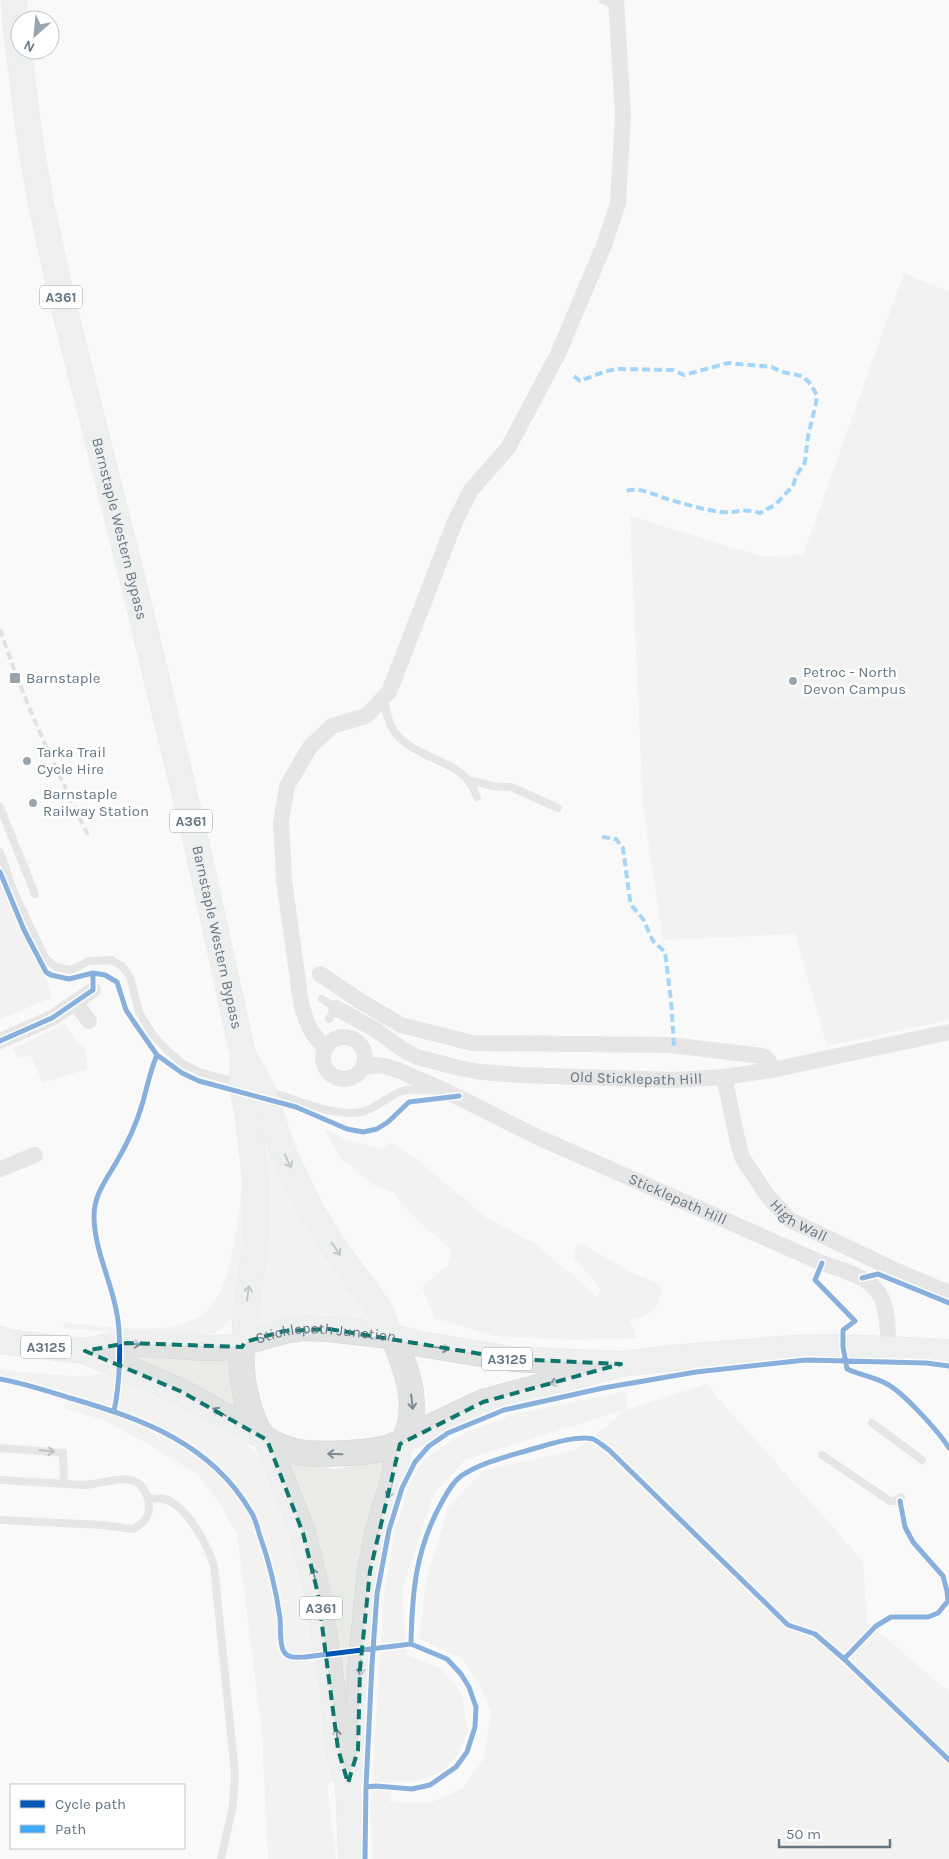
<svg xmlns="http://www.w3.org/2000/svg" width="949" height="1859" viewBox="0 0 949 1859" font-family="Karla,sans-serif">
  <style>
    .built { fill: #e8e9e9 }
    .green { fill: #e8ebe6; fill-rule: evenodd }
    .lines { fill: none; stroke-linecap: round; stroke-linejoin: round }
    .primary-casing { stroke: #d5d6d7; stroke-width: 26 }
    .service { stroke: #cecfd0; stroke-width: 8 }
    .minor { stroke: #cecfd0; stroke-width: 16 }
    .primary { stroke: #e1e2e2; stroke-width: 25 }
    .rail { stroke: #c3c5c6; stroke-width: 4; stroke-dasharray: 8 4; stroke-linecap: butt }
    .primary-bridge-casing { stroke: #d5d6d7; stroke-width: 26; stroke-linecap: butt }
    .primary-bridge { stroke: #e1e2e2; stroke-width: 25 }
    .quiet { stroke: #3fa9f5; stroke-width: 4; stroke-dasharray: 8 4; stroke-linecap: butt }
    .cycleway-casing { stroke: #fff; stroke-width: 8 }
    .cycleway { stroke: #0057b8; stroke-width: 5 }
    .oneway { stroke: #7e8c96 }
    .oneway2 { stroke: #707f8b }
    .marked { fill: none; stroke: #0f766e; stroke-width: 4; stroke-dasharray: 10 6; stroke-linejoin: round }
    .poi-dot { fill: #99a4ac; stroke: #fff; stroke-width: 2 }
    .labels { text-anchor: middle; stroke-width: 5; stroke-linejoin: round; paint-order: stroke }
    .shield { fill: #fff; stroke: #939fa8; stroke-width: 1 }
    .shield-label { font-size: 14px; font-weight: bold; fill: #657683 }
    .street-label { font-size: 15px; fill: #657683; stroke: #fff }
    .poi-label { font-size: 15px; fill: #657683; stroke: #fff; text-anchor: start }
  </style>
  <rect width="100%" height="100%" fill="#f9f9f9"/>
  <path class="built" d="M904,273L949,292V1020L827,1046L795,934L663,940L643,807L630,516L760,556L803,555Z
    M0,872L24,930L43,968L52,997L0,1020Z"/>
  <path class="green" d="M904,273L949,292V505L831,477Z
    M856,574L924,595L908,648L840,627Z
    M66,1023L76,1042L83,1045L87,1060V1069L43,1083L30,1055L18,1059L12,1049Z
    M260,1114L295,1209L374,1324L326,1314L287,1318L252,1326Z
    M324,1128L345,1139L380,1149L391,1143L413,1156L487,1218L536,1244L593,1293L597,1298L601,1289L574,1258L577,1243L588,1247L630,1272L662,1285C662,1306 650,1317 630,1320L637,1338L577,1340L494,1336L435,1318L422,1288L448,1265L452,1251L420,1222L392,1192L375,1186L341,1159Z
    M243,1174L249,1199L236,1309C231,1320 224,1330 212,1334C193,1341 163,1337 143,1335C117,1333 91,1330 65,1328L63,1323C95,1325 153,1333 182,1324C192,1321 204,1315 211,1307C233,1280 240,1209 243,1174Z
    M126,1355L172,1359H230L241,1418Z
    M0,1370L86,1377L87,1375L105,1374L124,1377L216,1422L247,1444L265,1465L291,1530L307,1595L335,1782L327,1783L336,1859H268L262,1735L237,1534L220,1504L199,1476L155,1448L106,1421L64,1408L68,1393L0,1375Z
    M706,1384L863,1561L867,1622L949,1692V1859H373L370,1812L384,1592L395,1531L409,1485L423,1460L460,1435L511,1415L626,1391L627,1410ZM625,1410L578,1449L484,1470L449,1506L427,1576L419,1639L461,1658L479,1682L491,1713L483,1760L463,1788L430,1803L390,1802L391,1782L418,1781L443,1771L458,1755L468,1731L462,1694L441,1668L407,1655L402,1591L433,1495L466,1459Z
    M390,1460L349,1749L316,1536L289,1462L336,1469Z"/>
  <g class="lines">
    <defs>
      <g id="primary">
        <path id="s4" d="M14,0L15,21L30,141L41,204L63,303L135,589L198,850L243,1055"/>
        <path d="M271,1115L284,1154L310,1208L335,1249L380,1310L390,1336"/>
        <path id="s5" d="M394,1338C406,1369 421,1405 405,1438C397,1454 316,1456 298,1452C289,1450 274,1445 266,1439C249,1427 235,1360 245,1342L284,1331L304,1328L329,1329L390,1336L421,1344L512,1359L621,1364"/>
        <path d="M0,1339L6,1342L85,1351L180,1391L262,1436"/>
        <path d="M245,1342C243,1310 252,1279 255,1247C259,1202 253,1156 247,1111"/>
        <path d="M85,1351L127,1343L207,1348L242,1347"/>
        <path d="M405,1439L483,1402L621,1364L683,1357L794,1348L843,1347L949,1352"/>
        <path d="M267,1440L303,1533L318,1594L332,1684L338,1749L348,1783L351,1859"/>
        <path d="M348,1783L358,1750L360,1669L370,1571L377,1534L393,1481L400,1444"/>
      </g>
    </defs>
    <use href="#primary" class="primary-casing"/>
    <path class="service" d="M603,0L616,5
      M384,698C386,709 387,721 394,731C410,755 446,758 465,777C471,782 474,790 477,797
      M468,780L493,786L511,787L558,808
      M0,807L35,894
      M0,852L13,890L45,958L56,967L71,970L89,961L111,960L122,966L130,977L139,1012L153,1035L168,1051L183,1064L200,1072L239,1083
      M322,999L336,1008L329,1019
      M267,1091C294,1098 334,1118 361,1112C377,1109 388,1095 403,1091C412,1088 424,1091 434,1090
      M872,1423L922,1460
      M0,1448L63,1453L64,1483
      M822,1455L890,1501H896L901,1497
      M0,1480L83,1485C102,1485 133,1469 144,1490C147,1495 149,1499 149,1505C150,1516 143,1524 133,1529L102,1525L0,1520
      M148,1499C153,1499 159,1498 164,1499C186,1504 208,1546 214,1566L235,1774L233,1805L221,1859"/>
    <g class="minor">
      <path d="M320,974L360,1001L401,1025L472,1043L671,1045L762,1056C769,1058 770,1064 772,1070"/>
      <path d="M75,1002L89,1021"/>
      <path id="s1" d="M336,1008L376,1030L402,1049L417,1057L459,1068L481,1072L520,1075L673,1080L724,1077L772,1070L949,1032"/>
      <circle cx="344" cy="1058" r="21"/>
      <path d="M0,1041L52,1018L93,990"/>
      <path d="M325,1046C310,1035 306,1021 301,1003L284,880L281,822L287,786L310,747L332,726L366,716L389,692L456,519L471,490L508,448L558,354L604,245L618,203L623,115L616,0"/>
      <path id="s2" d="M363,1067C368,1067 373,1065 378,1065C392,1066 406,1074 418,1079C460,1096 499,1119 540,1138L822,1263C877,1281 889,1287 888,1349"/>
      <path id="s3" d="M724,1077L739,1147L743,1159L767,1195L790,1220L895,1270L949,1293"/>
      <path d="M0,1169L35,1155"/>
    </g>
    <use href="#primary" class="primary"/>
    <path class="rail" d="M0,629C23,700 55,767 88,835"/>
    <defs>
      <path id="primary-bridge" d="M243,1055L260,1085L271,1115
        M243,1056L242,1086L247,1111"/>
    </defs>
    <use href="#primary-bridge" class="primary-bridge-casing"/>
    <use href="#primary-bridge" class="primary-bridge"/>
    <path class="quiet" d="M574,376L580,381L606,371L618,369L673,370L684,375L728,363L772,367L782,372L802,376L809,382L817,395L816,403L808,436L805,462L796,476L793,486L775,505L760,513C742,507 736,514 721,512C704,510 681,503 664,498C650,493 638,486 623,492
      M602,837L616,839L623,848L630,900L632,906L643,919L653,941L665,952L671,1000L674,1046"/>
    <defs>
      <path id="cycleway" d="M0,872L24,930L46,972L51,975L69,979L93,973L105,975L117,982L126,1010L136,1025L157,1055L182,1073L199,1081L296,1107L347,1129L363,1132L377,1129L388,1122L409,1102L459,1096
        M0,1041L52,1018L93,990V973
        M822,1263L815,1280L855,1321L843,1330V1347L847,1369C860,1375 875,1377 887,1384C904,1393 939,1432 949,1448
        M862,1278L878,1274L949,1303
        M0,1379C23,1383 47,1391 70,1398C142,1419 211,1443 251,1512C255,1518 257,1526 259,1533C269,1561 276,1589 280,1618C281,1628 279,1644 284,1652C289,1659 298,1657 305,1657L411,1644L447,1659L461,1674L469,1687L476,1707L475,1727L467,1752L456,1767L430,1785L412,1789L376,1786L366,1787L365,1859
        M114,1411C120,1384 122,1335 116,1309C110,1278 94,1248 94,1216C94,1194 107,1179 117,1161C127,1144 136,1125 142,1105C147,1088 150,1071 157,1055
        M411,1644C412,1591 416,1547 443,1500C448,1491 453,1482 461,1476C484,1461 510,1456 536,1448C550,1444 578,1435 593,1439C598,1441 604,1447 609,1450L788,1625L815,1634L844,1659L949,1760
        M844,1659L876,1626L891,1617H928L938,1613L948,1601L947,1591L943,1576L913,1542L905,1527L900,1501
        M366,1787L372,1664L377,1594L389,1530L402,1488L415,1462L429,1446L448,1433L504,1410L603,1388L696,1372L806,1360L926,1363L949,1366"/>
    </defs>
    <use href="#cycleway" class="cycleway-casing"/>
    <use href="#cycleway" class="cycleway"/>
  </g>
  <defs><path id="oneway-shaft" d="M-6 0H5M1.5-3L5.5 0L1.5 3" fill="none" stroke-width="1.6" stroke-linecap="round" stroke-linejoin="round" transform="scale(1.25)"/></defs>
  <g class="oneway">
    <use href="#oneway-shaft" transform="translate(288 1161) rotate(65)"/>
    <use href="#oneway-shaft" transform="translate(336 1249) rotate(56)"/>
    <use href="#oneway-shaft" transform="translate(248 1293) rotate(-82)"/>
    <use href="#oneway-shaft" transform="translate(133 1344) rotate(1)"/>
    <use href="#oneway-shaft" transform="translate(442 1348) rotate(9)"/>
    <use href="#oneway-shaft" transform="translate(557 1382) rotate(165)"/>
    <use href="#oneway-shaft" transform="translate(412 1402) rotate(84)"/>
    <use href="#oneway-shaft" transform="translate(219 1412) rotate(-151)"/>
    <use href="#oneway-shaft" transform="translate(335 1454) rotate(-178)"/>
    <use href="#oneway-shaft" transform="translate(390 1491) rotate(107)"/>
    <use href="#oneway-shaft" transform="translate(314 1575) rotate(-104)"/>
    <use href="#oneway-shaft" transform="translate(361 1668) rotate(93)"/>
    <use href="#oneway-shaft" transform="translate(337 1736) rotate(-95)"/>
  </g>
  <use class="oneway2" href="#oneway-shaft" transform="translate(47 1451) rotate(5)"/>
  <path d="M0 0H949V1859H0ZM329,1329L512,1359L621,1364L483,1402L400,1444L370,1571L360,1669L358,1750L348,1783L338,1749L318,1594L303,1533L267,1440L180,1391L85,1351L127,1343L242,1347L245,1342L284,1331Z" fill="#f9f9f9" fill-opacity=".55" fill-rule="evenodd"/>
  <path class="marked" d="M329,1329L512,1359L621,1364L483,1402L400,1444L370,1571L360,1669L358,1750L348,1783L338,1749L318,1594L303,1533L267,1440L180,1391L85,1351L127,1343L242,1347L245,1342L284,1331Z"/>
  <g class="poi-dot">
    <rect x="9" y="672" width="12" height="12" rx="2.5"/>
    <circle cx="793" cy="681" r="5"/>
    <circle cx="27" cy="761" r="5"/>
    <circle cx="33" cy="803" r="5"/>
  </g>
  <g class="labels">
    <g class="shield">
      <rect x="40" y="285.5" width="42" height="23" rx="4"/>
      <rect x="170" y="809.5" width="42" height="23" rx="4"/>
      <rect x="21" y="1335.5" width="50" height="23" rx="4"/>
      <rect x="482" y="1347.5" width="50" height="23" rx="4"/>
      <rect x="300" y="1596.5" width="42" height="23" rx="4"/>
    </g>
    <g class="shield-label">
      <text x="61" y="302">A361</text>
      <text x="191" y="826">A361</text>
      <text x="46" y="1352">A3125</text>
      <text x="507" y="1364">A3125</text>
      <text x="321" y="1613">A361</text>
    </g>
    <g class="street-label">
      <text dy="5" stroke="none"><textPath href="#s4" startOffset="540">Barnstaple Western Bypass</textPath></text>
      <text dy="5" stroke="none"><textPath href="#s4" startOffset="960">Barnstaple Western Bypass</textPath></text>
      <text dy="5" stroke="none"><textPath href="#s1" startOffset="316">Old Sticklepath Hill</textPath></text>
      <text dy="5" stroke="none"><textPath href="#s2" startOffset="344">Sticklepath Hill</textPath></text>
      <text dy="5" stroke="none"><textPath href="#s3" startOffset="169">High Wall</textPath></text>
      <text dy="5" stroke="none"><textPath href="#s5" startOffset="434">Sticklepath Junction</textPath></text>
    </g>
    <g class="poi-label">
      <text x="803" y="677">Petroc - North<tspan x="803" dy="17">Devon Campus</tspan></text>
      <text x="26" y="683">Barnstaple</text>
      <text x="37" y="757">Tarka Trail<tspan x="37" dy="17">Cycle Hire</tspan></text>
      <text x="43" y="799">Barnstaple<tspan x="43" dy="17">Railway Station</tspan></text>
    </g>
  </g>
  <rect x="10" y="1784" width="175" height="65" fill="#ffffff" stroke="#c1c8cd"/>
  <rect x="20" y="1800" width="25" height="8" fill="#0057b8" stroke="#c1c8cd"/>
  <text x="55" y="1809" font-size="15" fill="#657683">Cycle path</text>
  <rect x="20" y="1825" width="25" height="8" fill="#3fa9f5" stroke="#c1c8cd"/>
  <text x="55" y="1834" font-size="15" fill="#657683">Path</text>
  <g transform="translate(35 35) rotate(207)"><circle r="24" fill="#ffffff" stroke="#c1c8cd"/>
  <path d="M0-4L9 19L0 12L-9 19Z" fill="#99a4ac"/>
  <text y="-8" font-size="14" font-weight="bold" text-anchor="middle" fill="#657683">N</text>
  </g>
  <path d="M779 1839v8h111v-8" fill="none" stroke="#657683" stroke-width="2.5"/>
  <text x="786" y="1839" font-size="15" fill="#657683" stroke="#ffffff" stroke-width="4" paint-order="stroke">50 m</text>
</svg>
